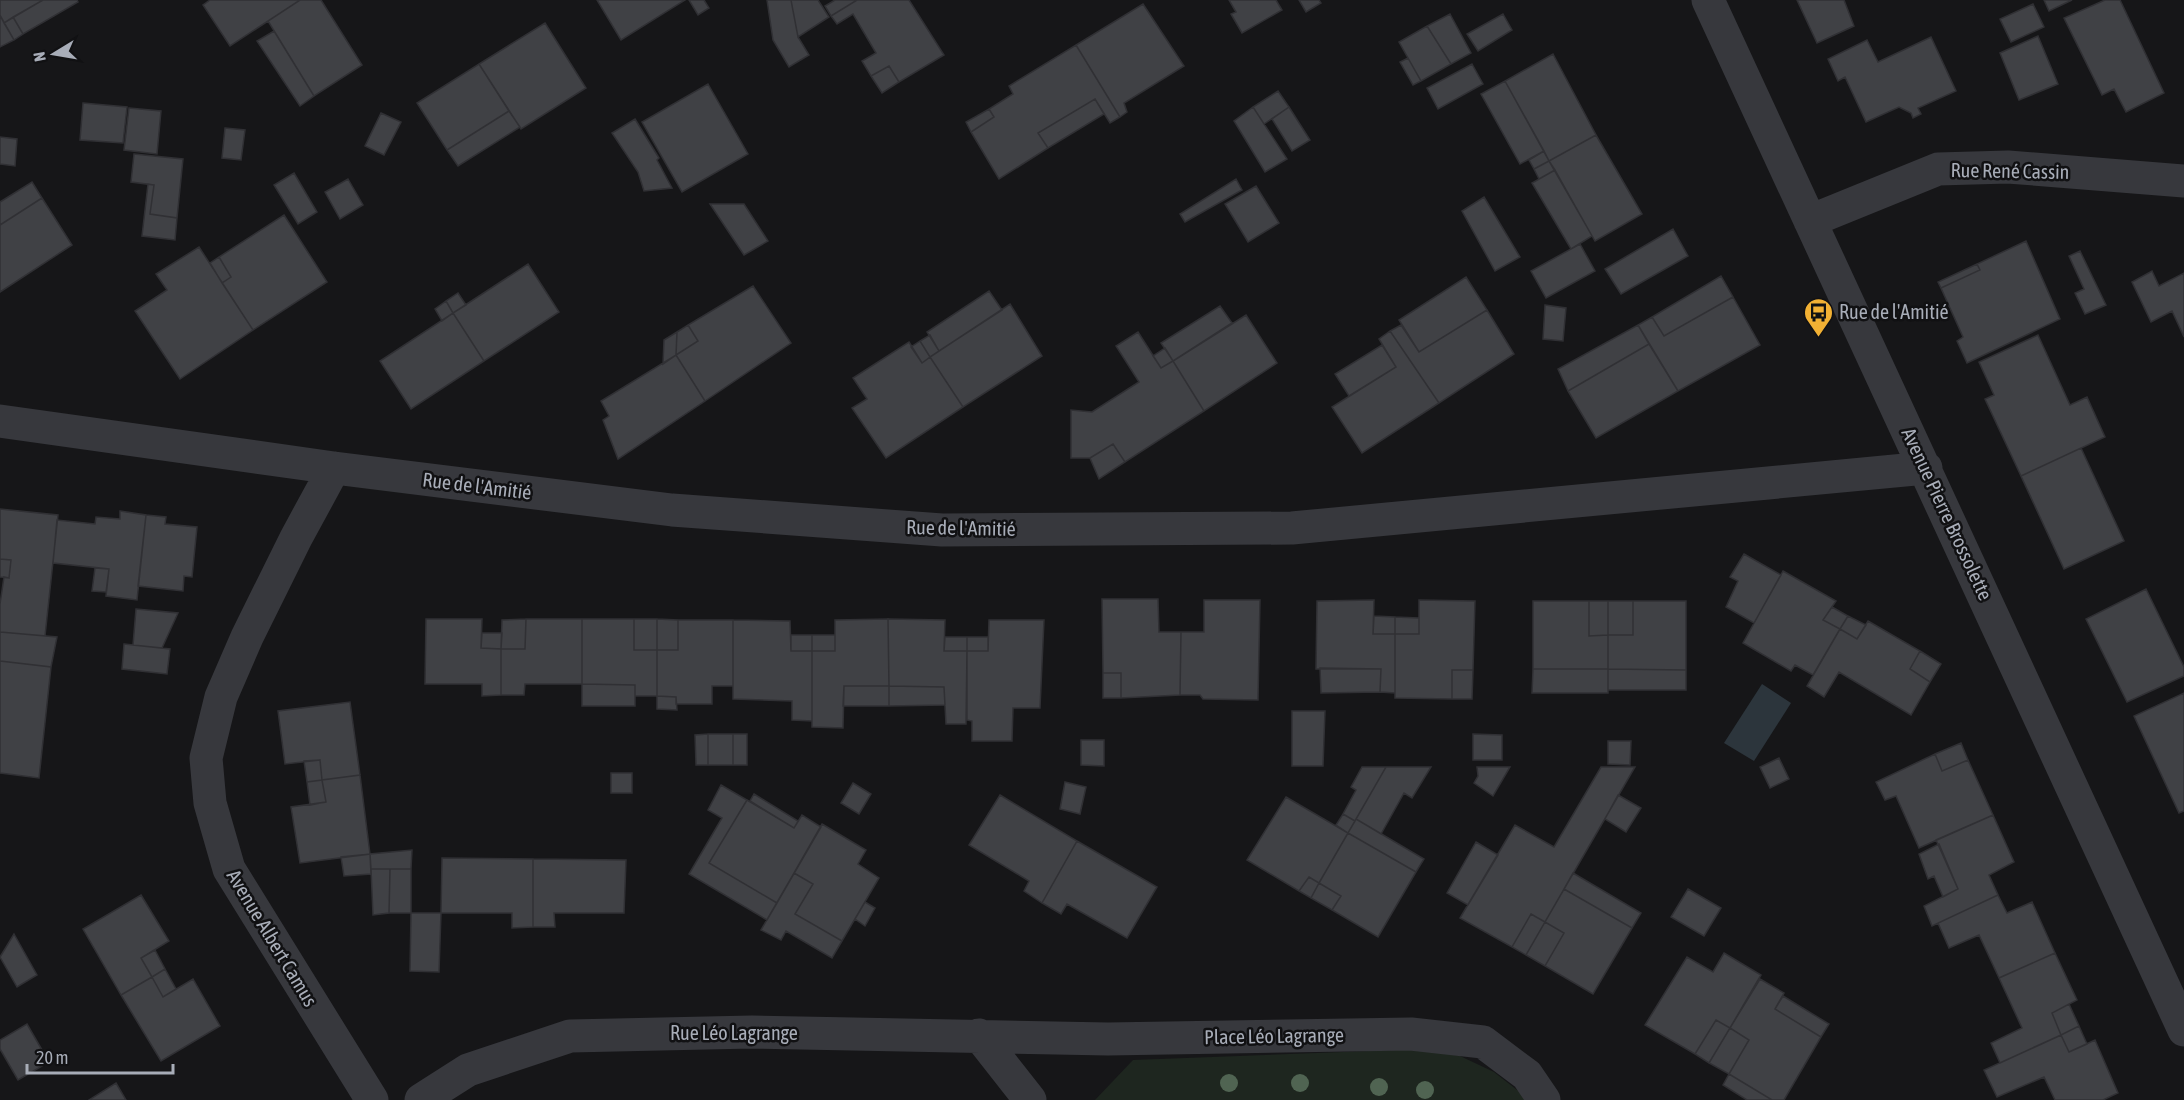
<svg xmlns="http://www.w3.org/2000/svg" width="2184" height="1100" viewBox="0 0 2184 1100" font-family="'Asap Condensed',sans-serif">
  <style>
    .green { fill: #1e261f }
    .water { fill: #2c353c }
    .building { fill: #404145; stroke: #303034; stroke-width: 1.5 }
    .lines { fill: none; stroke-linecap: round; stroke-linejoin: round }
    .street { stroke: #37383d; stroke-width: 33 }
    .tree { fill: #506452 }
    .labels { text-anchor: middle; stroke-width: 5; stroke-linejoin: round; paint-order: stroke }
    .street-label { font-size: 20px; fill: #a8adb8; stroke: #111113 }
    .poi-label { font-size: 20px; fill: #a8adb8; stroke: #111113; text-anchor: start }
  </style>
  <rect width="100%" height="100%" fill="#161618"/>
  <path class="green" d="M1423,1049L1460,1056L1494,1072L1530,1100H1095L1133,1060Z"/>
  <path class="water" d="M1762,684L1791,703L1754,761L1724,743Z"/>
  <path class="building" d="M0,0H43L4,23L0,15Z
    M43,0H77L78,2L23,34L13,17Z
    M210,0H300L230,46L203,5Z
    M300,0H321L362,65L314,96L268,21Z
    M597,0H685L621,40Z
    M689,0H704L709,8L698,15Z
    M767,0H791L798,37L809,55L789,67L773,40Z
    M791,0H818L829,17L798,37Z
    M835,0H857L831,16L825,6Z
    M857,0H909L944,55L899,82L889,66L871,76L862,61L876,53L853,14L837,24L831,16Z
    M1229,0H1276L1282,10L1242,33L1231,14L1236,12Z
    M1299,0H1319L1321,3L1306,12Z
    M1797,0H1844L1854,26L1817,43Z
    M2044,0H2072L2049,11Z
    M2105,0H2120L2164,93L2126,112L2114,89L2102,95L2064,18Z
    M1143,4L1184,66L1124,103L1127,112L1120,117L1076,45Z
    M2033,4L2044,27L2011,42L2000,19Z
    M1450,14L1471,53L1451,64L1427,26Z
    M1503,14L1512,30L1478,51L1467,34Z
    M0,15L14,40L0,47Z
    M13,17L23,34L14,40L4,23Z
    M545,23L586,88L521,129L479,64Z
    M1427,26L1451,64L1421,81L1399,42Z
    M274,31L314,96L300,106L257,41Z
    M2038,36L2058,84L2019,100L2000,53Z
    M1931,37L1956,91L1918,108L1921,114L1913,118L1911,113L1899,107L1866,122L1845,77L1838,81L1828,59L1867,40L1878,62Z
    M1076,45L1120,117L1110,123L1095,99L1038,133L1048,148L999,179L971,132L994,117L989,109L1013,94L1009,86Z
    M1553,54L1596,135L1549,161L1505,81Z
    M1408,58L1421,81L1413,85L1400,62Z
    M479,64L509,111L447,150L417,103Z
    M1472,64L1483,84L1438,109L1427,88Z
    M889,66L899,82L882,93L871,76Z
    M1505,81L1544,151L1520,164L1481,94Z
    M708,84L748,154L682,192L642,122Z
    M1278,91L1289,107L1264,124L1253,107Z
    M1095,99L1104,114L1048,148L1038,133Z
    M83,103L127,107L123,143L80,140Z
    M1253,107L1287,159L1265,172L1234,121Z
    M1289,107L1310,140L1292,151L1272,119Z
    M129,108L161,111L157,154L124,150Z
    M989,109L994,117L971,132L966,122Z
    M509,111L520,127L458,166L447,150Z
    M381,113L401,122L384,155L365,146Z
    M635,119L659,158L657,160L672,188L644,191L638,172L612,133Z
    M225,128L245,130L241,160L222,158Z
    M1596,135L1642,214L1595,241L1549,161Z
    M0,137L17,139L15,166L0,164Z
    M1544,151L1549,161L1534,169L1529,160Z
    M134,154L183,159L177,218L150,214L154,185L131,182Z
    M1549,161L1555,170L1539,179L1534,169Z
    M1555,170L1592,236L1571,249L1532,183Z
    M294,173L317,212L298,224L274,185Z
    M348,179L363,205L340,219L325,192Z
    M1236,179L1242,190L1185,222L1180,214Z
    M32,182L42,198L0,225V202Z
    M148,184L154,185L150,214L177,218L175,240L142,236Z
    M1256,186L1279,223L1248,242L1225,204Z
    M1484,197L1520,257L1495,271L1462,211Z
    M42,198L72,245L0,292V225Z
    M710,204H744L768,241L744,255Z
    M284,215L327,282L253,330L222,283L231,277L219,257Z
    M1673,229L1688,256L1621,294L1605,269Z
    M2026,241L2060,319L1967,363L1957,341L1963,337L1941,288L1980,270L1977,264Z
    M1580,244L1595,271L1546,298L1531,271Z
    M199,247L253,330L180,379L135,311L167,290L156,274Z
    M2080,251L2106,305L2085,314L2075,293L2084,289L2069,256Z
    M219,257L231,277L222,283L210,263Z
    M528,264L559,312L484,361L453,313Z
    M1977,264L1980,270L1941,288L1938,282Z
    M2152,271L2159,286L2184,273V337L2172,311L2151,322L2132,282Z
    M1721,276L1733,297L1664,336L1652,317Z
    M1466,277L1487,310L1419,352L1399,320Z
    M753,286L791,343L705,401L676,355L698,341L688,325Z
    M989,291L1002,310L939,351L927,332Z
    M458,293L466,305L453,313L446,301Z
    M1733,297L1760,345L1678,391L1638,325L1652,317L1664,336Z
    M446,301L453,313L442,321L435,309Z
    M1010,304L1042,356L963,407L930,357Z
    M1545,305L1566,308L1563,341L1543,339Z
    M1220,306L1232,323L1173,361L1161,343Z
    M1487,310L1514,354L1439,403L1390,331L1401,325L1419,352Z
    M453,313L484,361L411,409L380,361Z
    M1246,315L1277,363L1204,411L1173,361Z
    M688,325L698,341L676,355L677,332Z
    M1638,325L1649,344L1568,391L1558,369Z
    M1390,331L1439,403L1362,453L1332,407L1396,367L1379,339Z
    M677,332L676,355L663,364L664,340Z
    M1138,332L1161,368L1173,361L1204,411L1125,462L1113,444L1090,458H1071V410L1092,412L1139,382L1116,346Z
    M930,335L939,351L930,357L920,341Z
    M2038,335L2070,405L2087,397L2105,437L2021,476L1985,399L1994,395L1979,362Z
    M920,341L930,357L922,363L911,347Z
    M909,342L922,363L930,357L963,407L886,458L852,408L867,399L853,378Z
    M1649,344L1678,391L1596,438L1568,391Z
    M1382,345L1396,367L1349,396L1335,374Z
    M1165,348L1173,361L1161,368L1153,356Z
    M676,355L705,401L618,459L603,420L609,416L601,401Z
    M1113,444L1125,462L1099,479L1090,458Z
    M2081,448L2124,541L2064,569L2021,476Z
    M0,509L58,515L45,636L0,632V604L4,577L9,578L11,560L0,559Z
    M120,511L146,515L137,600L106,596L109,569L53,563L57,520L95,524L96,517L120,519Z
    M146,515L166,517L165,524L197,527L192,577L184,576L183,591L138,586Z
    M1744,554L1781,575L1754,623L1726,607L1738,581L1730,577Z
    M0,559L11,560L9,578L0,577Z
    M95,568L109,569L106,592L92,591Z
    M1783,571L1836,601L1823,620L1840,629L1813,675L1795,665L1791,671L1743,643Z
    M2146,589L2184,667V676L2127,702L2086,619Z
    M1102,599H1158L1159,632H1181L1180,695L1121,698V673H1103Z
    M1204,600H1260L1258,700L1203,699L1200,695H1180L1181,632H1204Z
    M1374,600L1373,634H1395V693L1380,692L1381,669H1316L1317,601Z
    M1419,600L1475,601L1473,670H1452V699L1395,698V634H1419Z
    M1533,601H1589V636L1608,635V669H1533Z
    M1589,601H1608V635L1589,636Z
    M1608,601H1633V635H1608Z
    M1633,601H1686V670L1608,669V635H1633Z
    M1832,607L1848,616L1840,629L1823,620Z
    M136,609L178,613L162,648L133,645Z
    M1374,616L1395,617V634H1373Z
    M1848,616L1866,625L1857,639L1840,629Z
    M1395,617L1419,618V634H1395Z
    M426,619H482L481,648L501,649V695L482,696V684H425Z
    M526,619H582V684H525L524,695H501V649H525Z
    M526,619L525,649H501L502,620Z
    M582,619H634V650H657V696H635V685L582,684Z
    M634,619H657V650H634Z
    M657,619L678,620V650H657Z
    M888,619L945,620L944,651H967L966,724H946L944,687L889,686Z
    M888,619L889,686H844L843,728L812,727V651H835V620Z
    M678,620H733V686H712V704H676V697L657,696V650H678Z
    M733,620L790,621L791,651H812V721L792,720V701L733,699Z
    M989,620H1044L1040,708H1013L1012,741H972V721L967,720V651H988Z
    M1868,621L1920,651L1910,669L1930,682L1911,715L1839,672L1824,697L1807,686L1840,629L1857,639Z
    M0,632L57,637L51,667L0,661Z
    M482,633H502L501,649L481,648Z
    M791,635H812V651H791Z
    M812,635H835V651H812Z
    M945,637H967V651H944Z
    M967,637H988V651H967Z
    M124,644L170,649L167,674L122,669Z
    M1920,651L1941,664L1930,682L1910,669Z
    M0,661L51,667L39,778L0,773Z
    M1320,668L1381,669L1380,692L1321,693Z
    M1533,669H1608V693H1532Z
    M1608,669L1686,670V690H1608Z
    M1452,670H1473L1472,699H1452Z
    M1103,673H1121V698H1103Z
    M582,684L635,685V706H582Z
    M844,686H889V706H843Z
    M889,686L944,687L945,705L889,706Z
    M2184,693V811L2179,813L2134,716Z
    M657,696L676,697L677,710L657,709Z
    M350,702L360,775L322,780L320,760L285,764L278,711Z
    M1292,711H1325L1323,766H1292Z
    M708,734V765H696L695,735Z
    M708,734H733V765H708Z
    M733,734H747V765H733Z
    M1473,734L1502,735V760H1473Z
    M1081,740H1104V766L1081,765Z
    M1608,741H1631L1630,765L1608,764Z
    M1961,743L1968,760L1942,771L1935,754Z
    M1935,754L1942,771L1968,760L1993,815L1919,848L1896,796L1885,800L1876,782Z
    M1779,758L1789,779L1770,788L1760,767Z
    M320,760L322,780L307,782L304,761Z
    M1362,767H1386L1355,821L1343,814L1356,790L1351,787Z
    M1386,767H1431L1412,798L1404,793L1381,834L1356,819Z
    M1477,767H1510L1493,796L1474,783L1478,776Z
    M1601,767H1635L1545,922L1531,914L1512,947L1460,918L1515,825L1554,847Z
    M611,773H632V793H611Z
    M360,775L370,854L300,863L291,807L326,802L322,780Z
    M322,780L326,802L310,805L307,782Z
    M1065,782L1086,787L1080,814L1060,809Z
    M853,783L871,794L859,814L841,803Z
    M721,785L747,800L709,863L777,903L767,920L689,874L722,818L708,810Z
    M754,794L798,821L794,828L750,801Z
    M1000,795L1077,841L1042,903L1024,891L1029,881L969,845Z
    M1618,795L1641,808L1626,832L1605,819Z
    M1286,797L1348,833L1319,883L1309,877L1299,891L1247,860Z
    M747,800L794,828L802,815L821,827L777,903L709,863Z
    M1343,814L1355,821L1348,833L1336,825Z
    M1993,815L2014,862L1989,875L1998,895L1932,926L1924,906L1958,889L1936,840Z
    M1356,819L1424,859L1416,872L1348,833Z
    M822,824L866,850L858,864L879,878L842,941L795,914L813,884L794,873Z
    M1348,833L1416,872L1378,937L1332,910L1341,896L1319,883Z
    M1077,841L1157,887L1127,938L1067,904L1061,914L1042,903Z
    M1476,842L1498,855L1468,905L1447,893Z
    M1939,844L1958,889L1943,897L1934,876L1928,879L1919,854Z
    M412,850L411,869H371L370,854Z
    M370,854L371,874L344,876L341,857Z
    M442,858L533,859V927L512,928V913H441Z
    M533,859L626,860L624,913H554L555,927H533Z
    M371,869H390L389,913L373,915Z
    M390,869H411V913H389Z
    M794,873L813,884L795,914L842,941L832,958L786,931L781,940L761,930Z
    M1573,873L1641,913L1632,928L1564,889Z
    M1309,877L1319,883L1311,898L1299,891Z
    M1319,883L1341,896L1332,910L1311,898Z
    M1564,889L1632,928L1593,994L1545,966L1564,933L1545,922Z
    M1688,889L1721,908L1704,936L1671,917Z
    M141,895L169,941L141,958L152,977L121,995L83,929Z
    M1998,895L2007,913L2032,902L2055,953L1999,978L1979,935L1949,948L1938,923Z
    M865,902L875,908L865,926L855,919Z
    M411,913H441L439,972L410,971Z
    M1531,914L1545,922L1526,955L1512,947Z
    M1545,922L1564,933L1545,966L1526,955Z
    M14,934L37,975L17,987L0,957Z
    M155,950L165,969L152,977L141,958Z
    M1724,953L1761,975L1730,1028L1716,1020L1695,1054L1645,1025L1687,957L1713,972Z
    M2055,953L2077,1000L2052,1013L2061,1035L2000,1063L1991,1043L2022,1028L1999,978Z
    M165,969L176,989L163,997L152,977Z
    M152,977L163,997L193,979L220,1026L161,1061L121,995Z
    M1760,979L1784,993L1775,1009L1821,1037L1784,1100H1772L1729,1074L1749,1040L1730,1028Z
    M1783,996L1829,1024L1821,1037L1775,1009Z
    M2069,1004L2079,1026L2061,1035L2052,1013Z
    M1716,1020L1730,1028L1709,1063L1695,1054Z
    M27,1024L49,1062L18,1080L0,1049V1040Z
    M2079,1026L2087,1044L2069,1052L2061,1035Z
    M1730,1028L1749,1040L1729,1074L1709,1063Z
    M2061,1035L2069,1052L2095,1040L2118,1093L2103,1100H2055L2044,1077L1997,1097L1984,1070Z
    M1729,1074L1772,1100H1747L1723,1085Z
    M116,1083L126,1100H89Z"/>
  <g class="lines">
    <path class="street" d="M1708,0L2184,1030
      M1810,221L1938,169L2008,167L2184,181
      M0,421L334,468L672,510L942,530L1292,528L1926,468
      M334,468L296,538L247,637L221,697L206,758L210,803L229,869L372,1100
      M979,1035L1030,1100
      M421,1100L468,1070L570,1036L752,1032L1108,1039L1411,1034L1483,1042L1527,1075L1544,1100"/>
  </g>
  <g class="tree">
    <circle cx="1229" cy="1083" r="9"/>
    <circle cx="1300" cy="1083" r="9"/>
    <circle cx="1379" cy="1087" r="9"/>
    <circle cx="1425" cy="1090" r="9"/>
  </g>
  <defs>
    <symbol id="bus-pin" viewBox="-11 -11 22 30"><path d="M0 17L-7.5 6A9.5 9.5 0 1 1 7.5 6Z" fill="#f2b134" stroke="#111113"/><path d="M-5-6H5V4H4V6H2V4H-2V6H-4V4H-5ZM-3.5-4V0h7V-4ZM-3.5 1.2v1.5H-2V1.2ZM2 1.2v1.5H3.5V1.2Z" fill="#111"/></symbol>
  </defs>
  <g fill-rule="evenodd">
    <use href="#bus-pin" x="1802" y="296" width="33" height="45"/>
  </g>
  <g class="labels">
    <g class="street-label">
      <text transform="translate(2010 171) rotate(1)" y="7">Rue René Cassin</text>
      <text transform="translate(477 486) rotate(7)" y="7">Rue de l'Amitié</text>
      <text transform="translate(1947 514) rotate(65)" y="7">Avenue Pierre Brossolette</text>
      <text transform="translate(961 528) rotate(1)" y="7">Rue de l'Amitié</text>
      <text transform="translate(272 938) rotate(59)" y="7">Avenue Albert Camus</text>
      <text x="734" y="1040">Rue Léo Lagrange</text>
      <text transform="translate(1274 1036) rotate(-1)" y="7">Place Léo Lagrange</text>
    </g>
    <g class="poi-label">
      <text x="1839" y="319">Rue de l'Amitié</text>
    </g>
  </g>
  <g transform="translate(54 54) rotate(259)" stroke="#111113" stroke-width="4.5" paint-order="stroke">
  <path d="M0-4.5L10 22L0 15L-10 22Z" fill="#a8adb8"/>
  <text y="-9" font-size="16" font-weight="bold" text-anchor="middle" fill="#a8adb8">N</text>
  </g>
  <path d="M27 1064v9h146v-9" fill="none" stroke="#a8adb8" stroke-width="3"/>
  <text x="36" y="1064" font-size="18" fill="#a8adb8" stroke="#111113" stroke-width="4.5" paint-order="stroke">20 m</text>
</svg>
